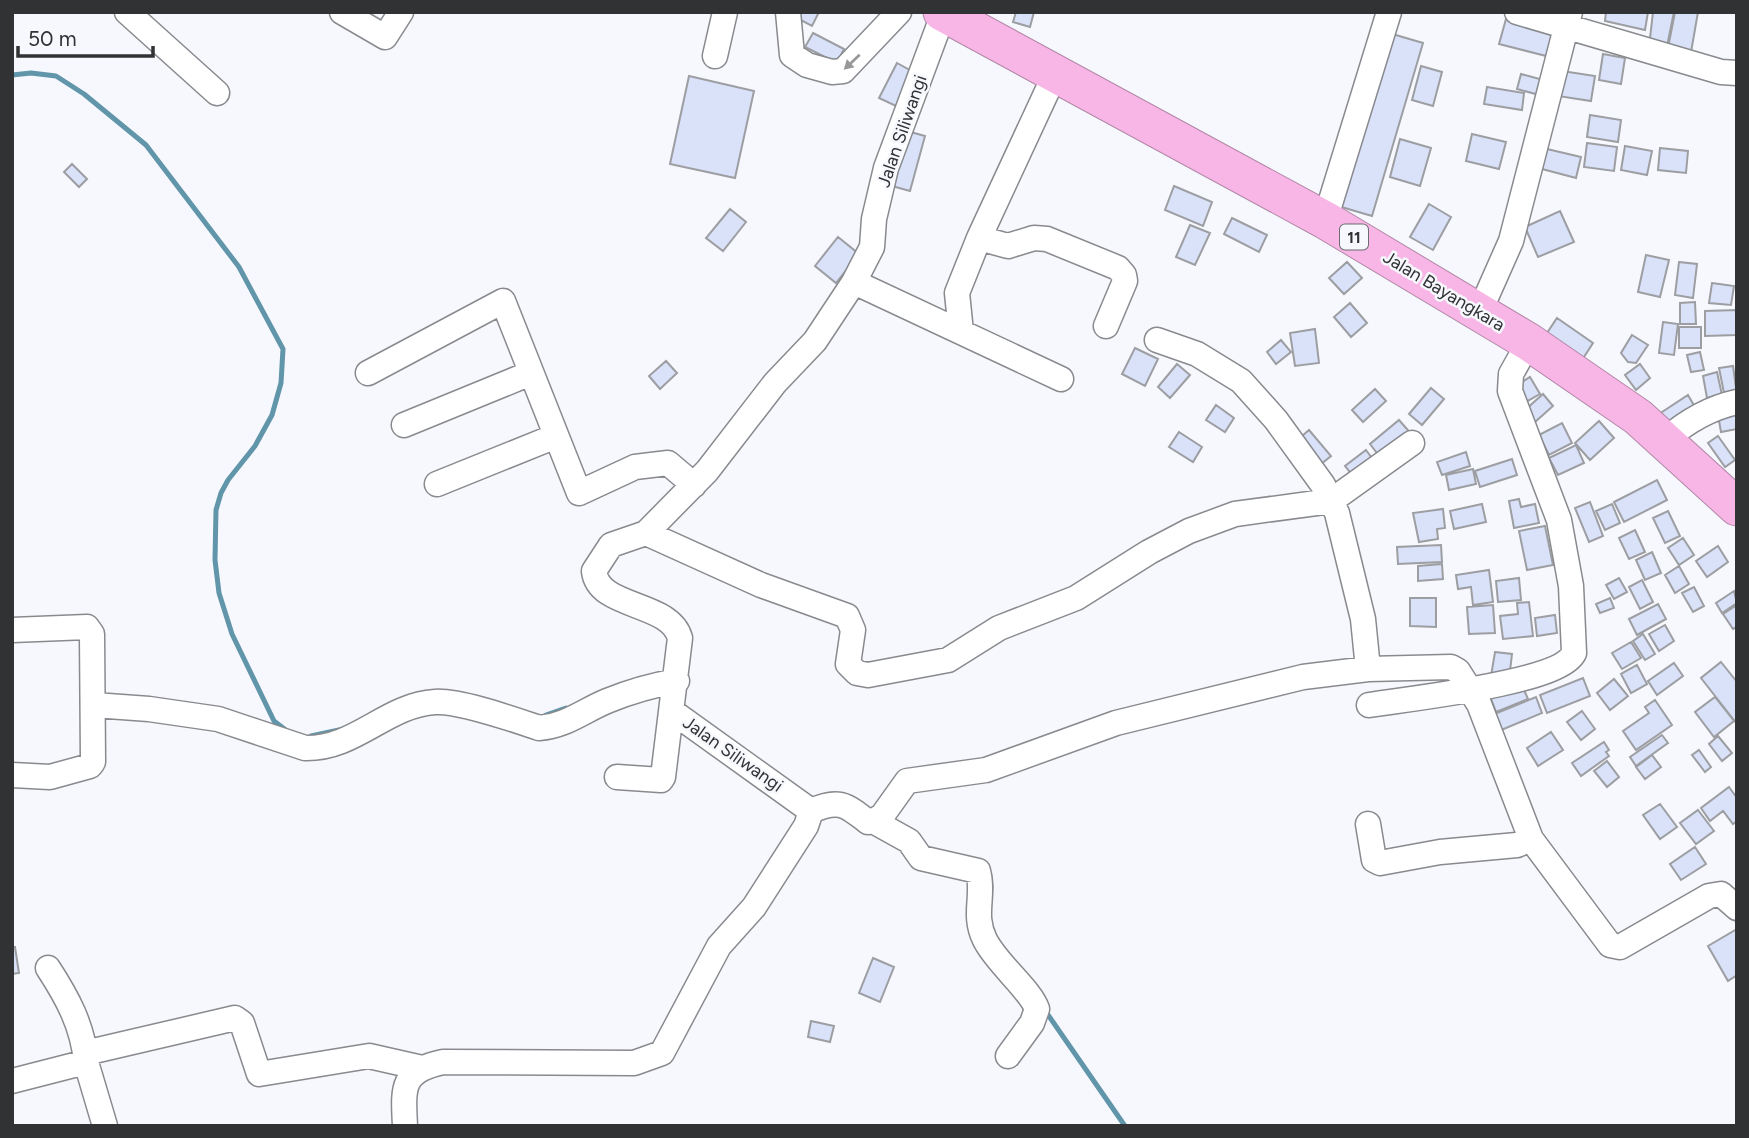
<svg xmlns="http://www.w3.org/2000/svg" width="1749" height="1138" viewBox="0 0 1749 1138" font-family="Figtree,sans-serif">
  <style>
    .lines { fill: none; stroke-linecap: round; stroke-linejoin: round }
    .stream { stroke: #6095aa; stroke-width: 5 }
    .building { fill: #dae2fa; stroke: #9c9ea2; stroke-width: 2 }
    .minor-casing { stroke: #888a8e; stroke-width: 27 }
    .highway-casing { stroke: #b288a7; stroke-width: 39 }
    .minor { stroke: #fff; stroke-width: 24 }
    .highway { stroke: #f7b6e5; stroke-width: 37 }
    .oneway { fill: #989899 }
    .labels { text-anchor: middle; stroke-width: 5; stroke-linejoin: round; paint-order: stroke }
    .shield { fill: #f6f8fd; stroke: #6c6d70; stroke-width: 2 }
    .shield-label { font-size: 16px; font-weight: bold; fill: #313233 }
    .street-label { font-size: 18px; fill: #313233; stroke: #f6f8fd }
  </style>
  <rect width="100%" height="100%" fill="#f6f8fd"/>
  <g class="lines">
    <path class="stream" d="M12,75L31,73L56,76L84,94L146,145L239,267L283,349L281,383L272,415L255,446L228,480L221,493L216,510L215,560L219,593L232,634L274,721L287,731
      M546,715L566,708
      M311,736L339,730
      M1044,1009L1125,1126"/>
  </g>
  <path class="building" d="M798,12H819L812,26L795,17Z
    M1016,12H1034L1030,27L1013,22Z
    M1606,12H1648L1645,30L1605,21Z
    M1653,12H1674L1666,51L1649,47Z
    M1675,12H1698L1690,58L1667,53Z
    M1506,19L1560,33L1554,58L1499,44Z
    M813,33L844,49L837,63L805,47Z
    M1389,33L1423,43L1372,216L1338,206Z
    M1603,54L1625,58L1621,84L1599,80Z
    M897,63L915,73L898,107L879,98Z
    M1421,66L1442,72L1433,106L1412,100Z
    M1562,71L1595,76L1591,101L1558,96Z
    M1521,74L1547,81L1543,96L1517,89Z
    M689,76L754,91L735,178L670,164Z
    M1487,87L1524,93L1522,110L1484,104Z
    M1590,115L1621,120L1618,142L1587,137Z
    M907,131L925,136L910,191L892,186Z
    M1472,134L1506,142L1499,169L1466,161Z
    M1400,139L1431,148L1420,186L1390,177Z
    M1587,143L1617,147L1614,171L1584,167Z
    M1625,146L1652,151L1647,175L1621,170Z
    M1660,148L1688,151L1686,173L1658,170Z
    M1547,149L1581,157L1576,178L1542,169Z
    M72,164L87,179L79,187L64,172Z
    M1174,186L1212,202L1203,226L1165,210Z
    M1429,204L1451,217L1433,250L1410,237Z
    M730,209L746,222L723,251L706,238Z
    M1560,211L1574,242L1538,257L1525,227Z
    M1232,218L1267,235L1259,252L1224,234Z
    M1190,225L1210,233L1195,265L1176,257Z
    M838,237L859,254L836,283L815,266Z
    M1646,255L1669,260L1660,297L1638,292Z
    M1347,262L1362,278L1344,294L1329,278Z
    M1679,262L1697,264L1693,298L1675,295Z
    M1712,283L1734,286L1731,305L1709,303Z
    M1695,302L1696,324H1680V303Z
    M1350,303L1367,323L1351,337L1334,317Z
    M1737,310V335L1705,336V311Z
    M1557,318L1593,343L1582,360L1545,336Z
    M1663,322L1678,324L1674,355L1659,353Z
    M1679,327H1701V348H1679Z
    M1315,329L1319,363L1295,366L1290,333Z
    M1632,335L1648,345L1636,363L1628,362L1621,353Z
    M1281,340L1291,352L1276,364L1267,352Z
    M1135,348L1158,359L1145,386L1122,374Z
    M1700,352L1704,370L1691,372L1687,355Z
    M666,361L677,373L660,389L649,376Z
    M1177,364L1190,375L1170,398L1158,387Z
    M1640,364L1650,378L1636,390L1625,375Z
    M1733,366L1737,395L1725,398L1719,368Z
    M1717,372L1722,395L1707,398L1703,376Z
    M1530,377L1540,394L1524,403L1514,387Z
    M1431,388L1444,399L1422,425L1409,414Z
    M1375,389L1386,401L1363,422L1352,410Z
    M1543,394L1553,406L1535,422L1525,410Z
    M1688,395L1696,409L1667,427L1659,414Z
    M1216,405L1234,418L1225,432L1206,420Z
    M1737,411V429L1721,432L1718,415Z
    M1399,420L1413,436L1383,461L1370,444Z
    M1599,421L1614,438L1590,460L1575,443Z
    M1562,423L1572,443L1549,455L1539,435Z
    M1309,430L1331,456L1316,468L1294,443Z
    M1179,432L1202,447L1193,462L1169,447Z
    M1718,436L1735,460L1725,467L1708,443Z
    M1576,445L1584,463L1558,475L1549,458Z
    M1366,450L1377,465L1357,481L1345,466Z
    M1466,452L1470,466L1442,475L1437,462Z
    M1512,459L1517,475L1480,487L1475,471Z
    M1473,469L1476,484L1449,490L1446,475Z
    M1657,480L1667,500L1624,522L1614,502Z
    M1519,499L1521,507L1535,504L1539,523L1514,528L1509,501Z
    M1590,502L1603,536L1589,542L1575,508Z
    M1482,504L1486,522L1454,529L1450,511Z
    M1612,504L1620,523L1605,530L1596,511Z
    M1443,509L1445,528L1437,529L1438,539L1419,542L1413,513Z
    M1668,511L1680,536L1665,543L1653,518Z
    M1545,526L1553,565L1527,570L1519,531Z
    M1635,530L1645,552L1629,559L1619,538Z
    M1683,538L1694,555L1679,565L1668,548Z
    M1441,545L1442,562L1398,564L1397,547Z
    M1718,546L1728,562L1707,577L1696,561Z
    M1652,552L1661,573L1645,580L1636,560Z
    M1442,564L1443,579L1418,581V566Z
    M1679,566L1689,584L1675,593L1665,575Z
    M1489,570L1493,602L1473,605L1471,587L1458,589L1456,575Z
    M1519,578L1521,600L1498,602L1496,581Z
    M1619,578L1627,592L1614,599L1606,585Z
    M1642,580L1653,602L1640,609L1629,587Z
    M1694,587L1704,606L1693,612L1682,593Z
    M1734,591L1737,603L1722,613L1716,603Z
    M1410,598H1436V627L1410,626Z
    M1610,598L1614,608L1600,613L1596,604Z
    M1529,602L1533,636L1503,639L1500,616L1518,614L1517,603Z
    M1658,604L1666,619L1637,635L1629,619Z
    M1493,605L1495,633L1469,634L1467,607Z
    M1737,605V627L1733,629L1723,614Z
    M1555,615L1557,633L1537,636L1535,618Z
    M1665,625L1674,641L1659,651L1649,634Z
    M1643,634L1655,654L1645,660L1633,641Z
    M1631,642L1641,658L1622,669L1612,653Z
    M1495,652L1512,654L1509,679L1491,676Z
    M1721,662L1737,682V724L1701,678Z
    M1674,663L1683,676L1657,695L1648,681Z
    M1637,665L1647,684L1631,693L1621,674Z
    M1583,678L1590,696L1547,713L1540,695Z
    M1614,679L1628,696L1610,710L1597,693Z
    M1521,683L1528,699L1496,712L1490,696Z
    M1536,697L1542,713L1499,731L1492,715Z
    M1715,697L1734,721L1714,737L1695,712Z
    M1655,700L1672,725L1636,750L1623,731L1649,713L1645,707Z
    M1582,711L1595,729L1581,740L1567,722Z
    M1551,732L1563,750L1538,766L1527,748Z
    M1662,735L1668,743L1636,766L1630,757Z
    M1718,736L1732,753L1722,761L1709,744Z
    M1604,742L1609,750L1606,752L1609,756L1581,776L1572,763Z
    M1699,750L1711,767L1705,772L1692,755Z
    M1652,755L1661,767L1645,779L1636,767Z
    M1607,761L1619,777L1607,787L1594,771Z
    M1729,787L1737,798V821L1733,824L1723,811L1710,821L1701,808Z
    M1660,804L1677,827L1660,839L1643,815Z
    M1698,810L1714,831L1696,844L1680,823Z
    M1695,847L1706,864L1681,880L1670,864Z
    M1737,929V975L1728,981L1708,946Z
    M12,947H15L19,973L12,974Z
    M873,958L894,967L880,1002L859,993Z
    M811,1021L834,1026L830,1042L808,1037Z"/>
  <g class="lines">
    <defs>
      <path id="minor" d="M127,12L217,93
        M342,12L385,37L401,12
        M788,12L792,55L807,65L832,72L843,71L899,12
        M1517,12L1721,72L1737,73
        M715,56L725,12
        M1325,220L1389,12
        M979,238L1056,72
        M854,282L1061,379
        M1480,311L1511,241L1570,12
        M961,332L957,293L979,238L1008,246L1034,238L1047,239L1118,268L1124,275L1125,281L1106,326
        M1157,340L1197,354L1241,381L1276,420L1323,485L1337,513L1363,619L1368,669
        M368,373L503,301L579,493L635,467L668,463L694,485
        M404,425L531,373
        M1665,440C1686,422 1709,408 1737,402
        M437,484L556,436
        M646,533L761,585L847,616L853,630L848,664L857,673L868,675L948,660L999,628L1076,598L1149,552L1189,531L1235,514L1331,501L1412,443
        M12,630L87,627L92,634L93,762L90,766L50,777L12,775
        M94,705L149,709L218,719L305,748C356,749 386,705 435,702C459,700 515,720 539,728C566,726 583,711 607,701C629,692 653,685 677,681
        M1369,705C1405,699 1560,683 1574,653L1571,586L1559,520L1510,391L1511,374L1529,342
        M673,712L811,811
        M617,777L661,780L663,777L680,638C670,601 598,609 594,571L611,545L646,533L707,471L775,383L815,341L854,282L872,247L874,219L886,168L944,12
        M811,811C839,799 845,804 868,822L873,821L909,841L921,858L978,871C985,895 972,914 985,940C997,964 1030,989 1037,1009L1032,1023L1008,1056
        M873,821L882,816L907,781L986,770L1116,723L1303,677L1368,669L1451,667L1458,671L1479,704L1531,839L1610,945L1620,947L1709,896L1721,894L1737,908
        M1368,824L1374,860L1380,863L1440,852L1517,845L1531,839
        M85,1053L235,1018L242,1023L259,1074L369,1056L422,1068
        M86,1062L105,1126
        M12,1081L86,1062C83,1026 67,997 48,968
        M405,1126C403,1087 401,1071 443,1062L634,1063L662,1053L719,946L754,907L806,826L811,811"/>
      <path id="highway" d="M942,12L1325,220L1529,342L1638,417L1737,507"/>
    </defs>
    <use href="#minor" class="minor-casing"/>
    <use href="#highway" class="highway-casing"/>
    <use href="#minor" class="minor"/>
    <use href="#highway" class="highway"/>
  </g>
  <defs><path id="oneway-solid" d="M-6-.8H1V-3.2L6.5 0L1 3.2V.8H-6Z" transform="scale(1.75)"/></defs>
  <use class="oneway" href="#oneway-solid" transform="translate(852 62) rotate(137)"/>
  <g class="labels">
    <rect class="shield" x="1340" y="224.5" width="28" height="25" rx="5"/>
    <g class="shield-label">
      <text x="1354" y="243">11</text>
    </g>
    <g class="street-label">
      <text transform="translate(902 131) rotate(-71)" y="6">Jalan Siliwangi</text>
      <text transform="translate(1444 291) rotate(31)" y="6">Jalan Bayangkara</text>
      <text transform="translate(733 754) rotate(35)" y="6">Jalan Siliwangi</text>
    </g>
  </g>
  <rect width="1749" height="1138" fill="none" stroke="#313233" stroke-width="28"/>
  <path d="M18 46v10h135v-10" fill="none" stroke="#313233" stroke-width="3.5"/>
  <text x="28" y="46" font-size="21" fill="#313233" stroke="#f6f8fd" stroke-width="5" paint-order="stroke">50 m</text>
</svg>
